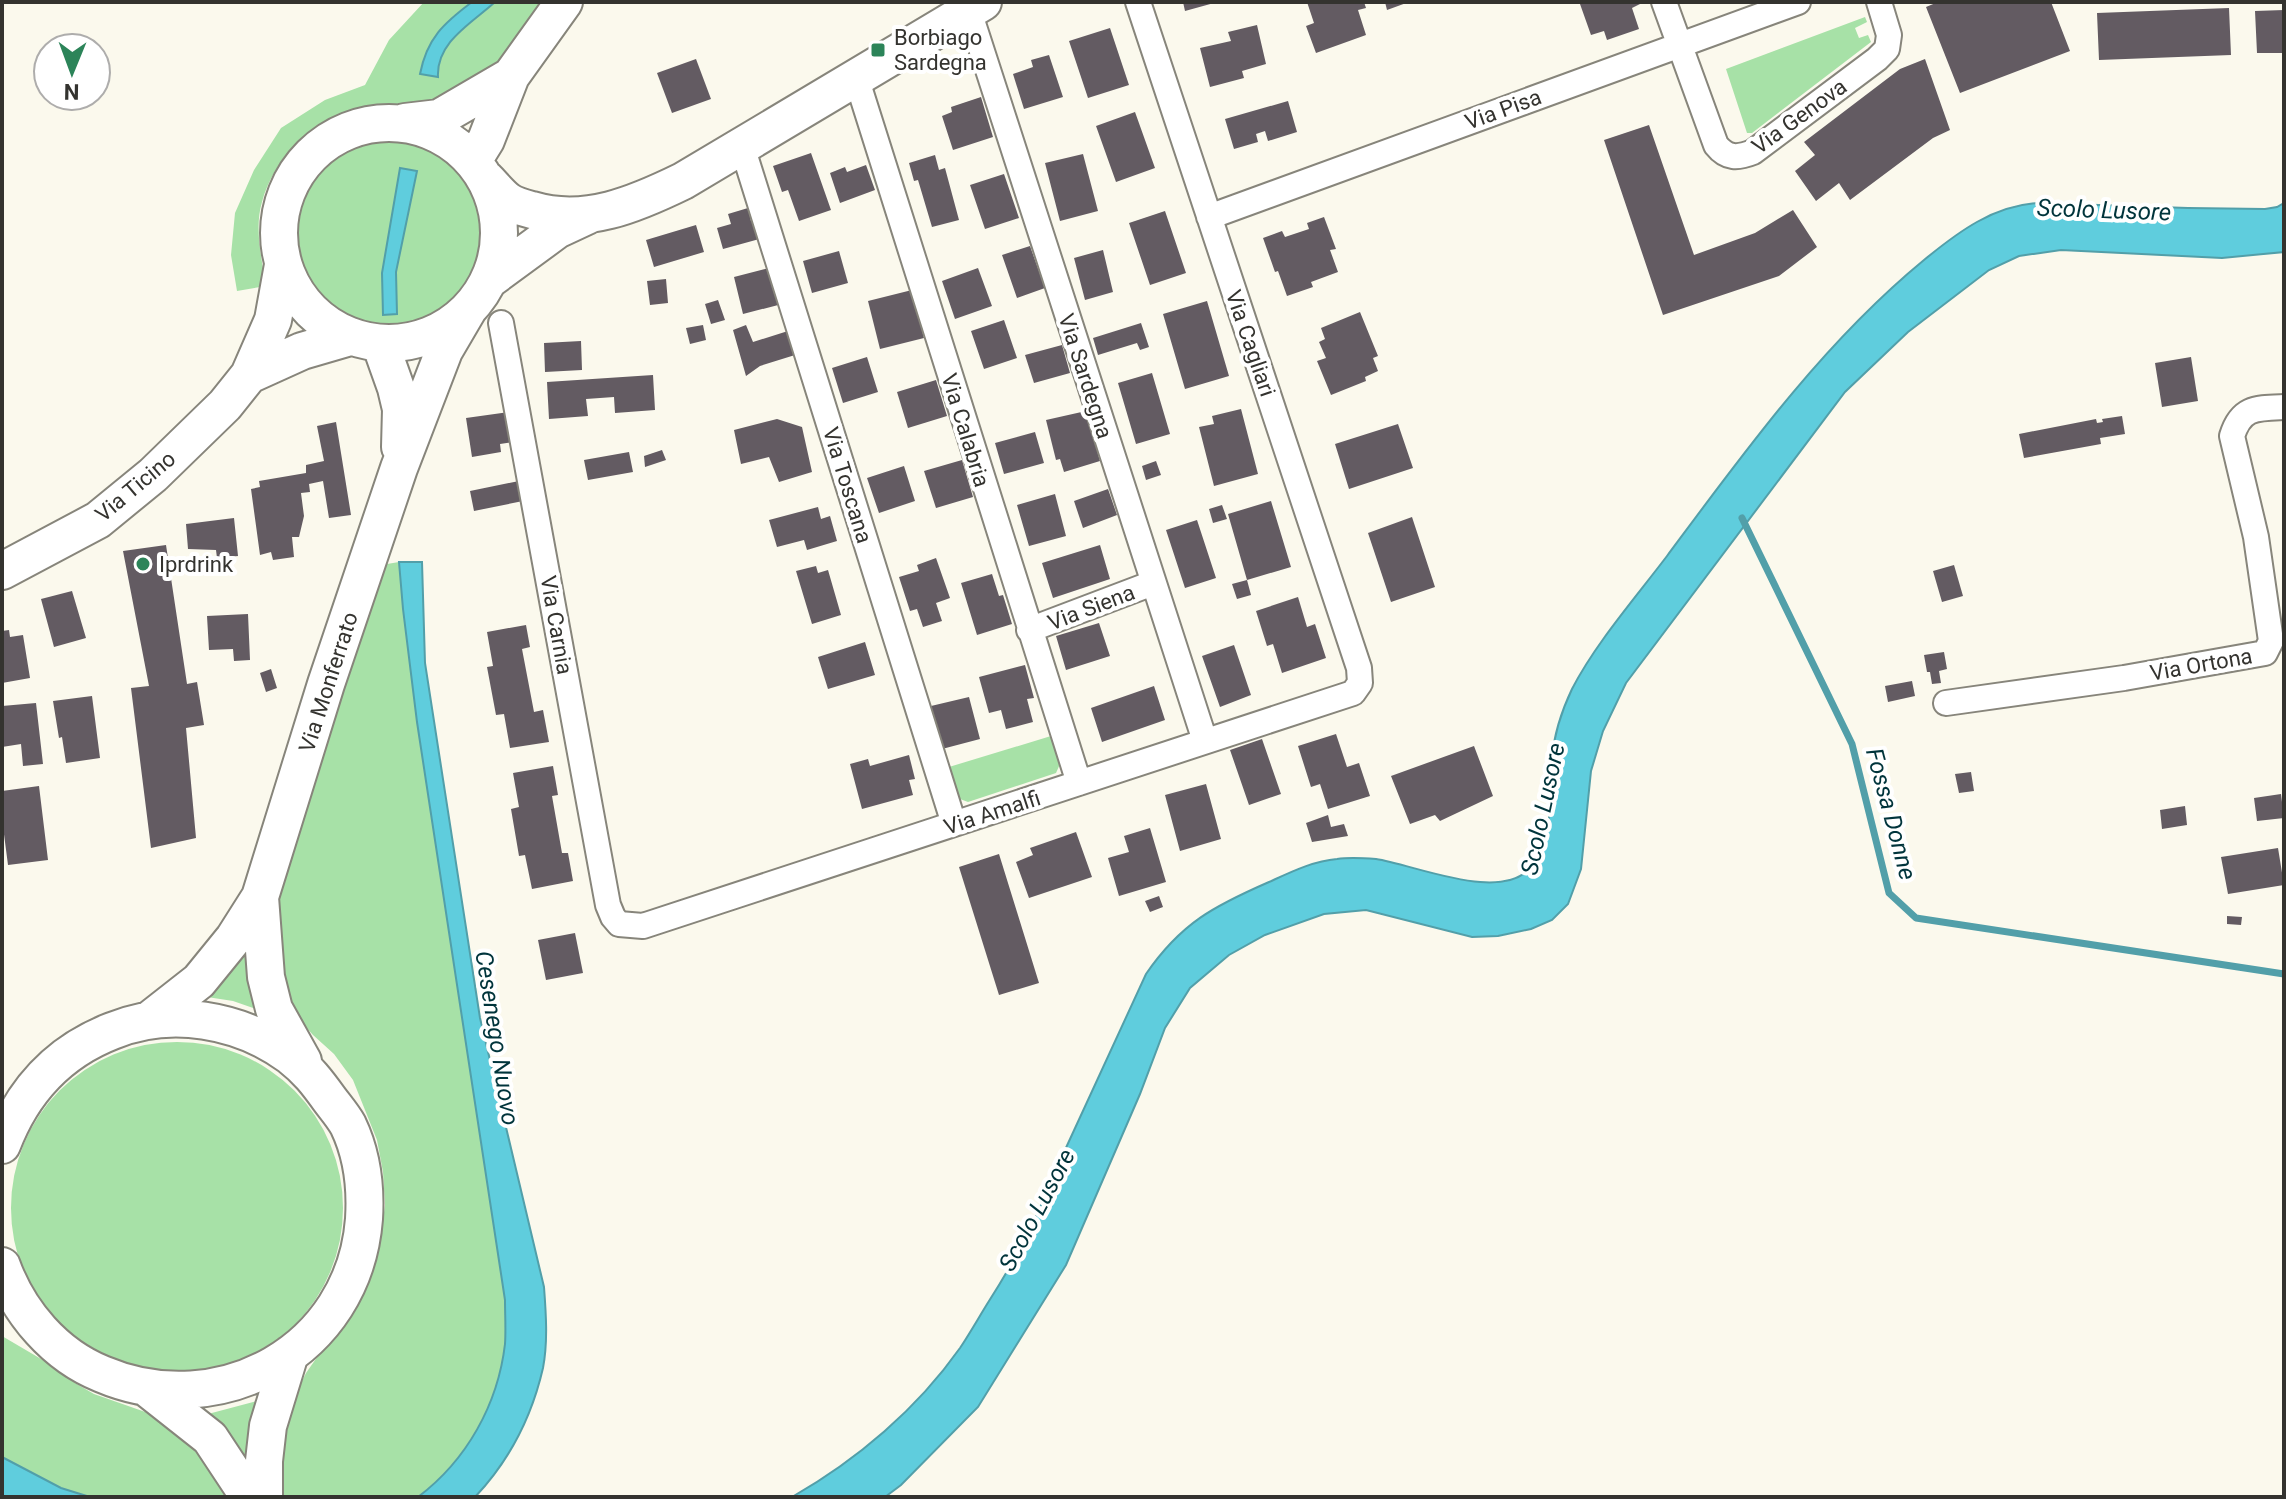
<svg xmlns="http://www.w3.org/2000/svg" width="2286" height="1499" viewBox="0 0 2286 1499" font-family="Roboto,sans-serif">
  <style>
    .green { fill: #a7e1a7 }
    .water { fill: #5fcddd; stroke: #529fa9; stroke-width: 2 }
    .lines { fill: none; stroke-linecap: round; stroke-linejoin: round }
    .stream { stroke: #529fa9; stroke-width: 7 }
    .building { fill: #635b62 }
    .street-casing { stroke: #87857b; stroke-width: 28 }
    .secondary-casing { stroke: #87857b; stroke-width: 40 }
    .street { stroke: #fff; stroke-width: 24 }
    .secondary { stroke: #fff; stroke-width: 36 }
    .poi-dot { fill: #2c8459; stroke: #fff; stroke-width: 3 }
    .labels { text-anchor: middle; stroke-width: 8; stroke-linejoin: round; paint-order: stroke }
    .poi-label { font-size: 22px; fill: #34332f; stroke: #fff; text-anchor: start }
    .street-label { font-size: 22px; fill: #34332f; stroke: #fff }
    .water-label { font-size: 24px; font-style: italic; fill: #00343b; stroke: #fff }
  </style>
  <rect width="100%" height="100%" fill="#fbf9ed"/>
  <path class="green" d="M424,2H547C523,33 496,77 461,95C427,111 389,106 353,112C310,119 273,161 262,202C254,228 262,260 266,286L237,291L231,255L235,213L254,170L281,128L325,100L365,85L389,40Z
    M1865,17L1867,22L1855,28L1859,38L1868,35L1871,42L1752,133H1747L1726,69Z
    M288 235a100 100 0 1 1 200 0a100 100 0 1 1-200 0Z
    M399,562L403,609L417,722L505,1300C505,1315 506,1330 505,1344C498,1404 467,1460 418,1497H282L276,1476L286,1413L306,1373L358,1299L373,1270L381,1235L385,1205L383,1172L377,1140L353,1080L334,1054L313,1035L296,1016L286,992L272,910L369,589L387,564Z
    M1051,736L1060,764L1056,773L968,802L960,799L949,767Z
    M250,954L256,1009L233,1001L207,997L241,955Z
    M11 1208a166 166 0 1 1 332 0a166 166 0 1 1-332 0Z
    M2,1336L53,1366L75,1383L94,1394L151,1414L197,1444L236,1497H90L61,1488L2,1457Z
    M257,1401L263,1407L244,1467L208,1414Z"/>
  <path class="water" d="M472,2H495C472,23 436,42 438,77L420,74C427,38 444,23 472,2Z
    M400,168L417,171L396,272L397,314L383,315L382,273Z
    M2039,203L2188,208L2265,209L2277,207L2284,203V252L2222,258L2061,250L2019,256L1989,270L1908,332L1845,392L1626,683L1603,731L1591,771L1581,869L1568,904L1552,920L1531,929L1498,936L1472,937L1366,910L1324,914L1265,935L1229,955L1190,988L1165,1028L1140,1094L1066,1265L978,1407L901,1485L885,1497H792C857,1460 917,1409 960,1348C970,1333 979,1317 989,1301C1014,1262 1036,1221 1053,1176L1146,974C1181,923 1214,906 1269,882C1291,872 1313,861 1337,859C1349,857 1364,858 1376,859C1416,865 1503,904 1532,866C1556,835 1548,794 1552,758C1554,735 1562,710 1572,689C1595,644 1636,597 1667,556C1745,451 1823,343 1924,260C1958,232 1994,205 2039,203Z
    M399,562H422L425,663L480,1018L544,1287C546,1313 548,1342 543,1368C532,1416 509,1461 475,1497H418C467,1460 498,1404 505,1344C506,1330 505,1315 505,1300L417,722L403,609Z
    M2,1457L61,1488L90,1497H2Z"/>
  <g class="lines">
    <path class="stream" d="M1742,518L1852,744L1889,893L1916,918L2284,974"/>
  </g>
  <path class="building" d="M1183,2H1214V3L1185,11Z
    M1307,2H1364L1366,8L1358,10L1366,35L1316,53L1306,26L1314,23Z
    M1385,2H1409L1387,10Z
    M1588,2H1639L1640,4L1632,8L1639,29L1607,40L1604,31L1591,35L1580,4Z
    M1938,2H2051L2070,51L1960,93L1926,7Z
    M2229,8L2231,55L2099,60L2097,13Z
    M2284,10V53H2257L2255,11Z
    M1257,25L1266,64L1242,71L1244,78L1210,87L1200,48L1231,41L1228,32Z
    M1110,28L1129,85L1088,98L1069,41Z
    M1049,55L1063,97L1024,109L1013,74L1033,67L1031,60Z
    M696,59L711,99L672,113L657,73Z
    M1925,59L1950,130L1933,138L1850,200L1839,183L1816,201L1795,171L1815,155L1804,142L1900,69Z
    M981,97L993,137L953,150L942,116L952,112L951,107Z
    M1288,101L1297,132L1268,141L1265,131L1256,134L1258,142L1234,149L1225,119Z
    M1135,112L1155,168L1116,182L1096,126Z
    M1649,125L1694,255L1755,233L1793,210L1817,247L1779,276L1663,315L1604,140Z
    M811,153L831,210L799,221L788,190L782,192L773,166Z
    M1083,154L1098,211L1060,221L1045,163Z
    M935,155L939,170L945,168L959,220L932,227L918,180L914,181L909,163Z
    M866,165L875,190L840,203L830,173L845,167L847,172Z
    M1004,174L1019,218L985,229L970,185Z
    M748,208L751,221L758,220L763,238L723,249L717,228L731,224L728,214Z
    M1165,211L1186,273L1150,285L1129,223Z
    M1324,217L1336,249L1330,250L1338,272L1311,282L1313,287L1287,296L1278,271L1275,272L1263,238L1282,231L1285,237L1309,229L1307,223Z
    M696,225L704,252L654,267L646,240Z
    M1030,246L1045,288L1017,298L1002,255Z
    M1103,250L1113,292L1085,300L1074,258Z
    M839,251L848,283L812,293L803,261Z
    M773,267L782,304L743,314L734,277Z
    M978,268L992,306L955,319L942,281Z
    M666,279L668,303L650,305L647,281Z
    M912,290L924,338L880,349L868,301Z
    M718,300L725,320L711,324L705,304Z
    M1207,301L1229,376L1185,389L1163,314Z
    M1360,312L1378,356L1373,358L1378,371L1365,377L1366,381L1331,395L1317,361L1326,358L1319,342L1325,339L1321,328Z
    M1004,320L1017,358L984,369L971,331Z
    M1141,323L1149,347L1140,350L1137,343L1098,355L1093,338Z
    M703,325L706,340L690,344L686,328Z
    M746,325L753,342L788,331L795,355L760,366L746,376L733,330Z
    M581,341L582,370L545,372L544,343Z
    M1062,345L1070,373L1034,383L1025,355Z
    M867,357L878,392L843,403L832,368Z
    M2191,357L2198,401L2162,407L2155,363Z
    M1152,373L1170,434L1136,444L1118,383Z
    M653,375L655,410L615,413L614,397L586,399L588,416L549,419L547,382Z
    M936,380L947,416L908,428L897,392Z
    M1241,409L1258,474L1214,486L1199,427L1214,424L1212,416Z
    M1086,411L1100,461L1064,472L1060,459L1056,460L1046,420Z
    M509,412L513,442L500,444L501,452L472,457L466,418Z
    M2122,416L2125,434L2100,438L2101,444L2024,458L2019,434L2096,419L2097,423L2103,422L2102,419Z
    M777,419L802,427L812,472L779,482L769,457L741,464L734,430Z
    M336,422L351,515L329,518L323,481L309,484L310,492L301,493L304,516L299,537H292L294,557L273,560L271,552L260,555L251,489L260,487L259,481L306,473V465L324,461L317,426Z
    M1398,424L1413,468L1349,489L1335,444Z
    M1035,432L1044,463L1004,474L995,443Z
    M662,450L666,460L645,467L644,456Z
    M629,452L633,472L588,480L584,460Z
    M962,460L973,497L936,508L924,471Z
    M1156,461L1161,475L1146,480L1142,466Z
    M904,466L915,501L879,513L867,478Z
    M519,481L523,501L474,511L470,491Z
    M1108,489L1117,515L1083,528L1074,501Z
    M1055,494L1066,536L1029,546L1017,505Z
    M1271,501L1291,567L1247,580L1228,514Z
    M1222,505L1227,519L1213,523L1209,509Z
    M818,507L821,519L830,516L837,541L807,550L804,540L777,547L769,520Z
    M1412,517L1435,587L1391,602L1368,533Z
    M234,518L238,556L217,558L216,550L188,549L186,524Z
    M1197,520L1216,578L1185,588L1166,530Z
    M166,545L187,684L197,682L204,725L186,728L196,838L151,848L131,688L149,686L123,551Z
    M1100,545L1110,579L1053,598L1042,563Z
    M936,558L950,598L936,603L942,621L923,627L917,609L910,611L899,577L919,571L917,565Z
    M1954,565L1963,596L1942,602L1933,571Z
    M816,566L818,573L828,570L841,615L812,624L796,571Z
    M992,574L999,596L1003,595L1012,624L977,635L961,583Z
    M1247,580L1251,595L1237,599L1232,584Z
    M72,591L86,638L54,647L41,599Z
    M1298,597L1307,627L1315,624L1326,658L1282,673L1273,644L1267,646L1256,611Z
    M248,614L250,660L234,661L233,649L209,650L207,616Z
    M1099,623L1110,656L1066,670L1056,636Z
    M526,625L530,647L522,649L534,712L543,710L549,742L510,748L504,714L496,715L487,667L493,666L487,632Z
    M9,630L10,637L23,635L30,678L2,683V631Z
    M865,642L875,675L828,689L818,657Z
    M1234,645L1251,695L1220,707L1202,656Z
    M1944,652L1947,669L1939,671L1941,683L1932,684L1930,672H1927L1924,655Z
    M1025,665L1034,698L1027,699L1033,722L1006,729L1001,710L989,713L979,677Z
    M271,669L277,688L266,692L260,673Z
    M1912,681L1915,696L1888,702L1885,686Z
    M1154,686L1165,720L1102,742L1091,708Z
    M92,696L100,758L66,763L62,737L59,738L53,701Z
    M969,697L980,739L942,749L931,706Z
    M36,703L43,764L23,766L21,744L2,747V706Z
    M1336,734L1347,767L1359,763L1370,796L1328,809L1320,784L1311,787L1298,746Z
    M1262,739L1281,794L1249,805L1230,750Z
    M1474,746L1493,796L1440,821L1435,815L1410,824L1391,776Z
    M909,755L915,779L909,780L913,795L862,809L850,764L868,759L870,766Z
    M553,766L558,795L552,796L562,853H568L573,881L532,889L525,855L519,856L511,809L519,807L513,773Z
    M1971,772L1974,791L1959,793L1955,774Z
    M1206,784L1221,839L1180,851L1165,795Z
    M39,786L48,860L8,865L2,819V791Z
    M2281,794L2284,818L2257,821L2254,798Z
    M2185,806L2187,825L2162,829L2160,810Z
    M1328,815L1331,827L1344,824L1348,836L1312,842L1306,823Z
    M1150,828L1166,882L1119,896L1108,858L1129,852L1124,836Z
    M1076,832L1092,877L1029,898L1016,862L1033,855L1030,848Z
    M2278,848L2284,885L2228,894L2221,857Z
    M999,854L1039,983L999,995L959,867Z
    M1159,896L1163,907L1150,912L1145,901Z
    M2227,916L2242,917L2241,925L2227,924Z
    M575,933L583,973L546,980L538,940Z"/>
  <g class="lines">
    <defs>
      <path id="street" d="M1664,2L1716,145C1727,159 1738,158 1753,152L1877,59L1887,49L1889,35L1879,2
        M969,11L1205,741
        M856,77L1079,783
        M742,146L954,824
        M1209,217L1798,2
        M501,323L608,905L613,917L619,924L643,926L1353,693L1360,683L1359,668L1138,2
        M1029,630L1153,583
        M1946,703L2124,678L2265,653L2271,641L2256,537L2232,436C2241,407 2256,408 2284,407"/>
      <path id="secondary" d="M405,122L439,118L511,76
        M279 233a110 110 0 1 1 220 0a110 110 0 1 1-220 0Z
        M473,161L486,140L511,76L564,2
        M486,179C493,186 500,195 508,201C515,206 524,208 532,210C585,226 636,204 683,181L983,2
        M489,280L557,230L587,216
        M380,343L396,388L401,409L400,447
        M249,375L302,351L350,337
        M2,571L98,520L153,475L225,405L249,375L273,320L283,265
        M260,897L266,977L274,1009L303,1061
        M148,1021L199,981L234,938L260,897L326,684L399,468L444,351L468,310
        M2,1145C22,1092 58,1052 112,1031C170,1007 240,1019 290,1056C308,1070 317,1082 330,1100C336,1108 343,1116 348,1125C362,1154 366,1187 364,1219C354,1351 220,1424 102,1374C55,1355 19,1313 2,1266
        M148,1389L210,1438L249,1497
        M264,1497V1461L268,1426L290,1354"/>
    </defs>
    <use href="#street" class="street-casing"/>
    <use href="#secondary" class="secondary-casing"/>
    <use href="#street" class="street"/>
    <use href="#secondary" class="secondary"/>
  </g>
  <g class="poi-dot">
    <rect x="870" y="42" width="16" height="16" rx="4"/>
    <circle cx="143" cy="564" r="8"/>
  </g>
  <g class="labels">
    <g class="poi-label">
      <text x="894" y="45">Borbiago<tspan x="894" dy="25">Sardegna</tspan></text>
      <text x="159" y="572">Iprdrink</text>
    </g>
    <g class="street-label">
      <text transform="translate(1503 109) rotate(-20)" y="8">Via Pisa</text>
      <text transform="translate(1799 116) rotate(-36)" y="8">Via Genova</text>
      <text transform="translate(1251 343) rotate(71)" y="8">Via Cagliari</text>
      <text transform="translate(1086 376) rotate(72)" y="8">Via Sardegna</text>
      <text transform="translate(966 430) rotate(73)" y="8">Via Calabria</text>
      <text transform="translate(848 485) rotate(73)" y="8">Via Toscana</text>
      <text transform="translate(135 486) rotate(-40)" y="8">Via Ticino</text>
      <text transform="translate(1091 607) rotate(-21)" y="8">Via Siena</text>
      <text transform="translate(557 625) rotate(80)" y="8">Via Carnia</text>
      <text transform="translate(2201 664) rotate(-10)" y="8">Via Ortona</text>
      <text transform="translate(328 682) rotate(-72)" y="8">Via Monferrato</text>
      <text transform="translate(992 812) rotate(-18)" y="8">Via Amalfi</text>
    </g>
    <g class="water-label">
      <text transform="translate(2104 210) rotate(2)" y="8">Scolo Lusore</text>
      <text transform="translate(1543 809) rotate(-78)" y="8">Scolo Lusore</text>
      <text transform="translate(1891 814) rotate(75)" y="8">Fossa Donne</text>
      <text transform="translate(497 1038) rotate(81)" y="8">Cesenego Nuovo</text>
      <text transform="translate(1037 1210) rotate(-62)" y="8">Scolo Lusore</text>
    </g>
  </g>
  <rect width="2286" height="1499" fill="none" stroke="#34332f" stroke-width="8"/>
  <g transform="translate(72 72) rotate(181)"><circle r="38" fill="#ffffff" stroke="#aeadac" stroke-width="2"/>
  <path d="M0-6L14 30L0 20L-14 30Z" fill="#2c8459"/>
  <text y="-12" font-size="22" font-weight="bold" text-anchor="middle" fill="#34332f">N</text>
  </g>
</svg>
